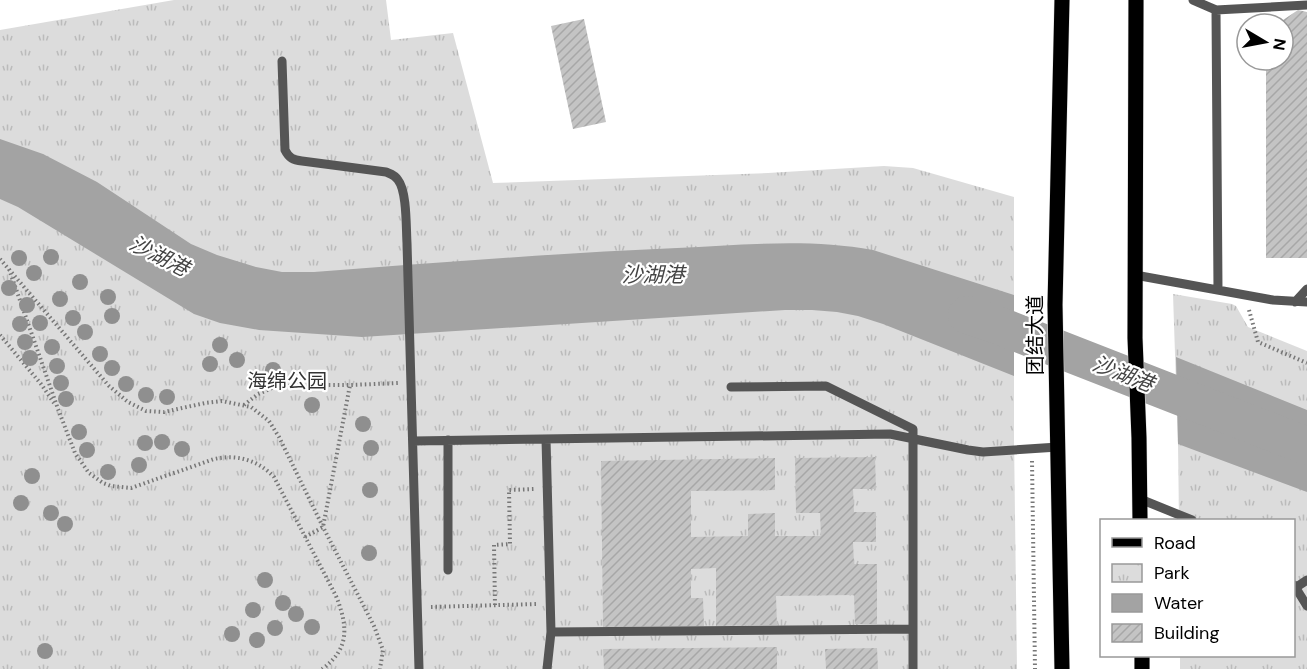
<svg xmlns="http://www.w3.org/2000/svg" width="1307" height="669" viewBox="0 0 1307 669" font-family="'DM Sans','Noto Sans SC',sans-serif">
  <style>
    .park { fill: url(#park-tufts) }
    .water { fill: #a3a3a3 }
    .lines { fill: none; stroke-linecap: round; stroke-linejoin: round }
    .river { stroke: #a3a3a3; stroke-width: 38 }
    .building { fill: url(#building-hatch) }
    .primary-casing { stroke: #dbdbdb; stroke-width: 16 }
    .path { stroke: #777; stroke-width: 4; stroke-dasharray: 1.5 3; stroke-linecap: butt }
    .lane { stroke: #555; stroke-width: 9 }
    .primary { stroke: #000; stroke-width: 15 }
    .tree { fill: #8f8f8f }
    .labels { text-anchor: middle; stroke-width: 4.5; stroke-linejoin: round; paint-order: stroke }
    .street-label { font-size: 20px; fill: #000; stroke: #fff }
    .park-label { font-size: 20px; fill: #333; stroke: #fff }
    .water-label { font-size: 21px; font-style: italic; fill: #444; stroke: #fff }
  </style>
  <defs>
    <pattern id="park-tufts" width="24" height="20" patternUnits="userSpaceOnUse" patternTransform="scale(1.5)"><rect width="24" height="20" fill="#dcdcdc"/><path d="M3 7l-1-3M5 7V3M7 7l1-3M15 17l-1-3M17 17v-4M19 17l1-3" fill="none" stroke="#bbb"/></pattern>
    <pattern id="building-hatch" width="6" height="6" patternUnits="userSpaceOnUse" patternTransform="scale(1.5)"><rect width="6" height="6" fill="#c4c4c4"/><path d="M-1 1l2-2M0 6l6-6M5 7l2-2" fill="none" stroke="#a7a7a7"/></pattern>
  </defs>
  <rect width="100%" height="100%" fill="#fff"/>
  <path class="park" d="M174,0H386L391,40L453,33L493,183L768,173L884,166L913,168L1014,197V439L1017,669H0V30Z
    M1173,294L1232,304L1236,306L1248,327L1307,351V669H1180V656H1294V520H1179L1178,444Z"/>
  <path class="water" d="M0,139L43,154L97,182L191,244L217,255L256,267L282,272H314C435,263 556,253 677,248C742,245 808,238 873,250L1014,295V376L883,324L858,316L837,312L812,310H785L362,337L259,330L220,323L194,314L18,207L0,199Z
    M1176,357L1307,410V492L1178,444Z"/>
  <g class="lines">
    <path class="river" d="M967,315L997,325L1307,446"/>
  </g>
  <path class="building" d="M1298,10L1307,12V258H1266V60H1283V24H1277Z
    M584,19L606,122L573,129L551,26Z
    M875,457L876,489H853L854,512H876V542H853L854,564H877V624H855L854,595L776,596L777,625L716,626V568L691,569V598H703L704,626L603,627L601,461L775,458V490L691,491V537L748,536V514L775,513V536H821L820,513H796L795,458Z
    M777,647V669H604L603,649Z
    M877,648L878,669H826L825,649Z"/>
  <g class="lines">
    <defs>
      <path id="primary" d="M1062,0L1055,305L1062,669
        M1136,0L1135,338L1139,438L1140,520
        M1142,656V669"/>
    </defs>
    <use href="#primary" class="primary-casing"/>
    <path class="path" d="M0,259L109,386L128,402L146,411L164,412L205,403L222,401L251,407L269,421L279,437L323,527L374,626L383,650L380,669
      M9,269L58,409L75,453L89,473L103,483L111,486L131,488L214,459C237,454 258,460 274,477L336,596C348,626 350,649 322,669
      M1249,310L1258,342L1307,363
      M0,335L41,384L54,403
      M244,405L258,394L272,388L301,385H350L398,383
      M1032,461L1035,669
      M305,537L323,527L350,385
      M495,605L494,545L510,544L509,490L535,489
      M431,607L538,604"/>
    <path class="lane" d="M1193,0L1216,10L1307,5
      M1216,10L1218,290
      M282,61L285,150C289,158 293,160 302,161L386,172C391,174 395,175 398,180C407,191 406,227 407,243L419,669
      M1135,275L1273,300L1307,302
      M1295,302L1307,289
      M731,387L826,386L913,429V669
      M546,439L551,632L547,669
      M448,440V570
      M413,441L890,434L968,450L983,452L1058,447
      M1140,499L1192,520
      M1294,585L1307,606
      M1295,588L1307,580
      M551,632L913,629"/>
    <use href="#primary" class="primary"/>
  </g>
  <g class="tree">
    <circle cx="51" cy="257" r="8"/>
    <circle cx="19" cy="258" r="8"/>
    <circle cx="34" cy="273" r="8"/>
    <circle cx="80" cy="282" r="8"/>
    <circle cx="9" cy="288" r="8"/>
    <circle cx="108" cy="297" r="8"/>
    <circle cx="60" cy="299" r="8"/>
    <circle cx="27" cy="305" r="8"/>
    <circle cx="112" cy="316" r="8"/>
    <circle cx="73" cy="318" r="8"/>
    <circle cx="40" cy="323" r="8"/>
    <circle cx="20" cy="324" r="8"/>
    <circle cx="85" cy="332" r="8"/>
    <circle cx="25" cy="342" r="8"/>
    <circle cx="220" cy="345" r="8"/>
    <circle cx="52" cy="347" r="8"/>
    <circle cx="100" cy="354" r="8"/>
    <circle cx="30" cy="358" r="8"/>
    <circle cx="237" cy="360" r="8"/>
    <circle cx="210" cy="364" r="8"/>
    <circle cx="57" cy="366" r="8"/>
    <circle cx="112" cy="368" r="8"/>
    <circle cx="273" cy="370" r="8"/>
    <circle cx="61" cy="383" r="8"/>
    <circle cx="126" cy="384" r="8"/>
    <circle cx="146" cy="395" r="8"/>
    <circle cx="167" cy="397" r="8"/>
    <circle cx="66" cy="399" r="8"/>
    <circle cx="312" cy="405" r="8"/>
    <circle cx="363" cy="424" r="8"/>
    <circle cx="79" cy="432" r="8"/>
    <circle cx="162" cy="442" r="8"/>
    <circle cx="145" cy="443" r="8"/>
    <circle cx="371" cy="448" r="8"/>
    <circle cx="182" cy="449" r="8"/>
    <circle cx="87" cy="450" r="8"/>
    <circle cx="139" cy="465" r="8"/>
    <circle cx="108" cy="472" r="8"/>
    <circle cx="32" cy="476" r="8"/>
    <circle cx="370" cy="490" r="8"/>
    <circle cx="21" cy="503" r="8"/>
    <circle cx="51" cy="513" r="8"/>
    <circle cx="65" cy="524" r="8"/>
    <circle cx="369" cy="553" r="8"/>
    <circle cx="265" cy="580" r="8"/>
    <circle cx="283" cy="603" r="8"/>
    <circle cx="253" cy="610" r="8"/>
    <circle cx="296" cy="614" r="8"/>
    <circle cx="312" cy="627" r="8"/>
    <circle cx="275" cy="628" r="8"/>
    <circle cx="232" cy="634" r="8"/>
    <circle cx="257" cy="640" r="8"/>
    <circle cx="45" cy="651" r="8"/>
  </g>
  <g class="labels">
    <g class="street-label">
      <text transform="translate(1035 335) rotate(-90)" y="7">团结大道</text>
    </g>
    <g class="park-label">
      <text x="287" y="388">海绵公园</text>
    </g>
    <g class="water-label">
      <text transform="translate(159 256) rotate(27)" y="7">沙湖港</text>
      <text x="653" y="282">沙湖港</text>
      <text transform="translate(1123 374) rotate(21)" y="7">沙湖港</text>
    </g>
  </g>
  <rect x="1100" y="519" width="195" height="138" fill="#ffffff" stroke="#999999" stroke-width="1.5"/>
  <rect x="1112" y="538" width="30" height="9" fill="#000000" stroke="#999999" stroke-width="1.5"/>
  <text x="1154" y="549" font-size="18" fill="#000000">Road</text>
  <rect x="1112" y="564" width="30" height="18" fill="url(#park-tufts)" stroke="#999999" stroke-width="1.5"/>
  <text x="1154" y="579" font-size="18" fill="#000000">Park</text>
  <rect x="1112" y="594" width="30" height="18" fill="#a3a3a3" stroke="#999999" stroke-width="1.5"/>
  <text x="1154" y="609" font-size="18" fill="#000000">Water</text>
  <rect x="1112" y="624" width="30" height="18" fill="url(#building-hatch)" stroke="#999999" stroke-width="1.5"/>
  <text x="1154" y="639" font-size="18" fill="#000000">Building</text>
  <g transform="translate(1265 42) rotate(100)"><circle r="28" fill="#ffffff" stroke="#999999" stroke-width="1.5"/>
  <path d="M0-4.5L10 22L0 15L-10 22Z" fill="#000000"/>
  <text y="-9" font-size="16" font-weight="bold" text-anchor="middle" fill="#000000">N</text>
  </g>
</svg>
